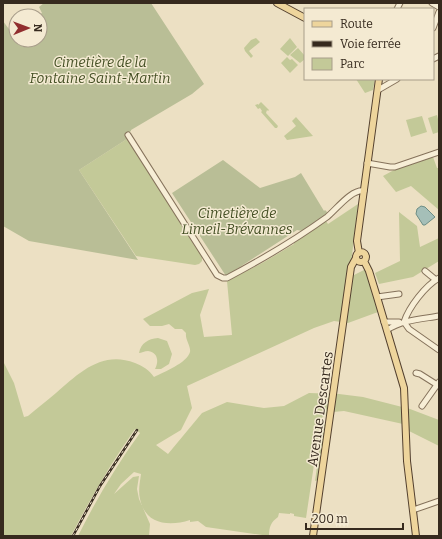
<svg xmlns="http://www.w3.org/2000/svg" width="442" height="539" viewBox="0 0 442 539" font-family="Bitter,serif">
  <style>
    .green { fill: #c3c998 }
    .cemetery { fill: #b9be96 }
    .water { fill: #a5bfb8; stroke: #6c8d85 }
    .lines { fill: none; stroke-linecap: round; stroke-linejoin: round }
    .minor-casing { stroke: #85725b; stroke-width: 7 }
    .major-casing { stroke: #53402f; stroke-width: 8 }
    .minor { stroke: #f7eed6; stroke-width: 5 }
    .major { stroke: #eed59c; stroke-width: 6 }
    .rail-casing { stroke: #362a1e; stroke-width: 2.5 }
    .rail { stroke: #f4ead2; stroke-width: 1; stroke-dasharray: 3; stroke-linecap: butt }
    .labels { text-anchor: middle; stroke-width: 3; stroke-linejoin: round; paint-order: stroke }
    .park-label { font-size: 14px; font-style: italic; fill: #465126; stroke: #f4ead2 }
    .street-label { font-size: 14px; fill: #362a1e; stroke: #f4ead2 }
  </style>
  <rect width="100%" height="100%" fill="#ece0c3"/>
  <path class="green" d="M256,38L260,42L249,51L253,56L251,58L245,51L244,48L251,40Z
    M290,38L297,47L288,56L280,49Z
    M298,48L305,56V59L300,63L290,55Z
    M287,57L290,60L292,59L298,65L290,73L281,63Z
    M356,79H375L373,90L365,93Z
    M261,102L269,110L268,111L267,110L266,113L278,126L277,128H275L261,112L262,111L260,108L258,109L255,105L258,104L259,105V104Z
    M437,115L439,123V132L433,134L428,118Z
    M422,116L427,132L411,137L406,120Z
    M296,117L313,136L287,140L284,136L296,126L292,121Z
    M127,139L202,256V261L199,264L195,265L136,256L79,170Z
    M433,157L437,168H439V210L411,186L396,192L383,176L394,170Z
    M358,204L351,264L354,275L366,269L378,312L348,323L334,321L314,328L187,386L192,408L181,430L156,445L168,454L202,413L227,402L264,408L284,406L309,393L339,394L363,397L410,409L439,420V446L403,428V424L344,411L333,412L321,418L306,518L294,516V514L290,513V514L279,513L278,517C271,522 269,527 269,536L206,527L198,521L190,522V520C168,527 145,524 140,499C138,490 140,482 141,474L134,472L121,484L114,494L133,477L139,476L137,489L139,499L150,524L149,536H78C96,500 116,466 140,433L135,429C111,463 90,499 71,536H3V361L14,383L24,417L28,416C37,408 47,401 56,393C79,373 102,350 135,363C143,366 149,370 154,377C164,372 187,363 190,352C191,346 185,340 186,333L182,329H175L169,324L162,326H150L143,319L192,293L209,289L200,315L204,337L232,335L227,281L264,262L294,244V241H297L326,221L328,224Z
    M399,212L417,226L420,247L439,238V261L413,277L379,284L375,273L400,261Z
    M158,338L167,341L172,354L169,364L161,369H155C159,362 158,352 148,351C145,351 141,353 139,353C141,343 148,339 158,338Z
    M325,422H328L318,480L315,481L323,424Z"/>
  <path class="cemetery" d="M44,3H151L204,84L192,94L131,130V131L125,135L127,139L79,170L138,260L29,241L3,226V21L11,32L16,29V40H40V16H37L42,13L39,7Z
    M223,160L260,188L295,177L301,173L324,211L325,210L328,213L303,231L297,230L226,276L172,193Z"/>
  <path class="water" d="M421,206L425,207L435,217L425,225H423L416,214L417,209Z"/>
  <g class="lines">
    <defs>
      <path id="minor" d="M432,3L439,7
        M397,9L400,3
        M433,28L439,12
        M433,59L439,56
        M378,90L397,79
        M128,135L217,275L223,278H227C261,260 295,240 327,217C336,210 351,189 364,191
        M367,163L390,167H395L439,152
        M425,271L436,280
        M377,297L399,294
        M384,322H399
        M404,322C409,307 425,286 439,278
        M404,322L409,329L439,350
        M387,330C402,320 422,319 439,316
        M416,373L420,374L439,386
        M422,406L439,382
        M413,510L439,501"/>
      <path id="major" d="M277,3L305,18
        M356 257a5 5 0 1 1 10 0a5 5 0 1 1-10 0Z
        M359,253L357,241L379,79
        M364,261L369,271L377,297L404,388L407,461L416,536
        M313,536L351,267L356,258"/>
    </defs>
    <use href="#minor" class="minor-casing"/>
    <use href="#major" class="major-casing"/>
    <use href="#minor" class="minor"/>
    <use href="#major" class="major"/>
    <defs>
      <path id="rail" d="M73,536L100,486L137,430"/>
    </defs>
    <use href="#rail" class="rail-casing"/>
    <use href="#rail" class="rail"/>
  </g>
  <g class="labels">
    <g class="park-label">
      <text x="100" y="67">Cimetière de la<tspan x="100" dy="16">Fontaine Saint-Martin</tspan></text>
      <text x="237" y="218">Cimetière de<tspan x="237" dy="16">Limeil-Brévannes</tspan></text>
    </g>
    <g class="street-label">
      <text transform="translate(320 409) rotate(-82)" y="5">Avenue Descartes</text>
    </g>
  </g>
  <rect width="442" height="539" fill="none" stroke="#362a1e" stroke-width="8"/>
  <rect x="304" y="8" width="130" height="72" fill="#f4ead2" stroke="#a89d8a"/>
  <rect x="312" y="21" width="20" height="6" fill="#eed59c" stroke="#a89d8a"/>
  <text x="340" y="28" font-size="12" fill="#362a1e">Route</text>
  <rect x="312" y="41" width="20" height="6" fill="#362a1e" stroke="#a89d8a"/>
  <text x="340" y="48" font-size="12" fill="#362a1e">Voie ferrée</text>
  <rect x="312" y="58" width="20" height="12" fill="#c3c998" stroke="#a89d8a"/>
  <text x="340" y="68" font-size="12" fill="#362a1e">Parc</text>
  <g transform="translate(28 28) rotate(89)"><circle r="19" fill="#f4ead2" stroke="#a89d8a"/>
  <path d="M0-3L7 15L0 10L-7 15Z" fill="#912e2e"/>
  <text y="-6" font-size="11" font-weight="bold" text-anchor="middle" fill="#362a1e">N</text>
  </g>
  <path d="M306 523v6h97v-6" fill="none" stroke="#362a1e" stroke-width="2"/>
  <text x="312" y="523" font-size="12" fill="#362a1e" stroke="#f4ead2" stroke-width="3" paint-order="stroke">200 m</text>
</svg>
